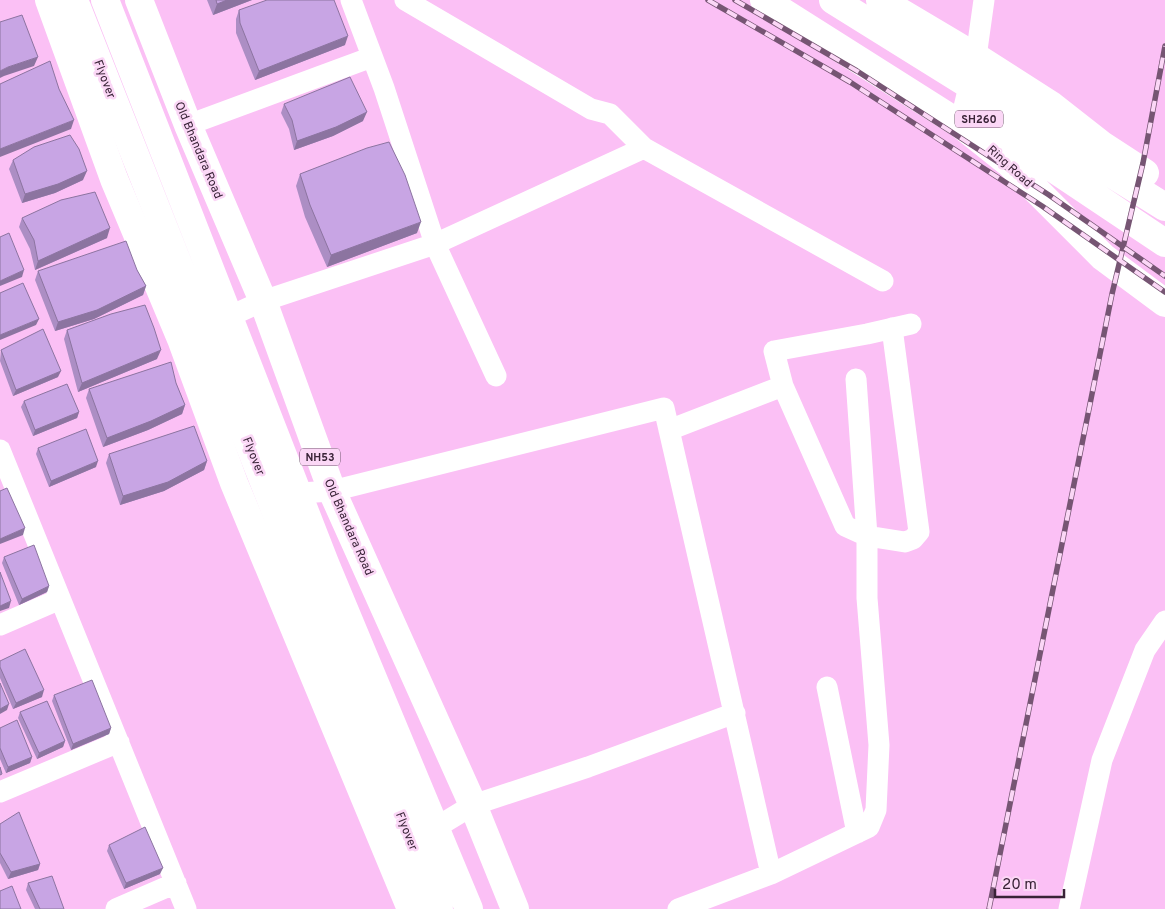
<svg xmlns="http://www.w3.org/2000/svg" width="1165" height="909" viewBox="0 0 1165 909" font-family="Overpass,sans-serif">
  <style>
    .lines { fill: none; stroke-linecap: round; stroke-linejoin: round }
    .street { stroke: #fff; stroke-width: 21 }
    .primary { stroke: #fff; stroke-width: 28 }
    .highway { stroke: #fff; stroke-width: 28 }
    .rail-casing { stroke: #765573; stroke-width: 5.5 }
    .rail { stroke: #fbd7f6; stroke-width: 4; stroke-dasharray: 11; stroke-linecap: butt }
    .wall { fill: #ac8ec4 }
    .shaded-wall { fill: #8c74a0 }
    .building { fill: #c8a5e4; stroke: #8c74a0 }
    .labels { text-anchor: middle; stroke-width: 5; stroke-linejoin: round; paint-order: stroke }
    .shield { fill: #fbd7f6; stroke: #735970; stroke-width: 1 }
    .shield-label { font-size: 11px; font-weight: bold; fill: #392337 }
    .street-label { font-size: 12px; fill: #392337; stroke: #fbd7f6 }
  </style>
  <rect width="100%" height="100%" fill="#fbc0f5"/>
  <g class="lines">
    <path class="street" d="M351,0L384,88L435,244L496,376
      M405,0L591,109L610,114L644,148
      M960,124L976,57L984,0
      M188,125L372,57
      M215,323L263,301L435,244L644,148L883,281
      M783,386L845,526L867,536L905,542L913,539L919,532L892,328
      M669,430L783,386L774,351L867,334L911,324
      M0,450L186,909
      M286,502L300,493L332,491L664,408L771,874L678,909
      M0,625L60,599
      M827,687L857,833
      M0,792L119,742
      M422,836L473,805L588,767L735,713
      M771,874L869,827L876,810L879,745L867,598V536L856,379
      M116,909L176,883
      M1069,909L1102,760L1145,650L1165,621"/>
    <path class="primary" d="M49,0L114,179L181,339L234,483L411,909
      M139,0L188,125L263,301L332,491L473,805L515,909
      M764,0L960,124L1009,163L1103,257L1165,303
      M833,0L1165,207
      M880,0L976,57L1051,105L1102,145L1145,173
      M975,116L1165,243"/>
    <path class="highway" d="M74,0L303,581L439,909
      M105,0L325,563L469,909"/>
    <defs>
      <path id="rail" d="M708,0L850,82L1042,206L1165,292
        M735,0L857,71L1049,195L1165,276
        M989,909L1112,294L1143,163L1165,46"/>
    </defs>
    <use href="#rail" class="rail-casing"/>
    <use href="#rail" class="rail"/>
  </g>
  <path class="wall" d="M207,0H252L213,15Z
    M239,10L345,45L255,80L236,33V19Z
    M284,104L363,121L333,136L294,150L289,129L281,113Z
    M13,160L83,180L55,193L22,203L9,169Z
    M300,174L417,233L327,267L305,217L296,186Z
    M22,218L107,238L35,270L30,249L19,227Z
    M137,270L146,286L143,295L94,319L55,331L35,280L38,271Z
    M67,330L157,359L78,392L64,339Z
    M1,350L58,377L13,396L0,361Z
    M176,383L185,405L182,414L148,430L103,447L86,398L89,389Z
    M24,401L79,412L77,418L33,436L21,407Z
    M38,448L96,467L49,487L36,454Z
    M109,454L207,461L204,470L164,491L120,505L106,463Z
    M4,557L49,586L47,592L19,605L2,563Z
    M0,661L42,697L13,709L0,678Z
    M54,695L111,728L109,734L71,750L52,701Z
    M20,712L65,741L63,747L37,759L18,718Z
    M0,728L32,757L30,763L6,773L0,759Z
    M0,824L40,864L38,870L8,879L0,863Z
    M109,845L160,874L124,889L107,851Z
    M28,883L64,909H35L26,890Z"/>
  <path class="shaded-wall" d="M227,0H252L213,15L217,4Z
    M348,36L345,45L255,80L259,71Z
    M38,57L34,66L4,76L0,78V71L8,67Z
    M367,112L363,121L333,136L294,150L297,141Z
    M74,120L71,129L0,157V149Z
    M87,171L83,180L55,193L22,203L25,194Z
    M421,222L417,233L327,267L331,255Z
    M110,228L107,238L35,270L38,261Z
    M24,270L22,277L0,286V281Z
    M146,286L143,295L94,319L55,331L58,322Z
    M39,319L36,325L0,340V335Z
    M161,350L157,359L78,392L82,383Z
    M61,371L58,377L13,396L16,390Z
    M185,405L182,414L148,430L103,447L107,438Z
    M79,412L77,418L33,436L35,430Z
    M98,461L96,467L49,487L51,481Z
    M207,461L204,470L164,491L120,505L123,496Z
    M25,528L23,535L0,544V539Z
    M49,586L47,592L19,605L22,599Z
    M11,601L9,608L0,611V606Z
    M44,690L42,697L13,709L16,703Z
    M9,704L7,710L0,714V709Z
    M111,728L109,734L71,750L73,744Z
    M65,741L63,747L37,759L39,753Z
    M32,757L30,763L6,773L8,767Z
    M40,864L38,870L8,879L11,872Z
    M163,868L160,874L124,889L126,883Z"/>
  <path class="building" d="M216,0H227L217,4Z
    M267,0H334L348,36L259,71L240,23L239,10Z
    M22,15L38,57L8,67L0,71V22Z
    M50,61L59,89L74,120L0,149V84Z
    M350,77L367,112L336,127L297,141L292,120L284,104Z
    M70,135L79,149L87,171L58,184L25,194L13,160L34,147Z
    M389,142L405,175L421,222L331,255L310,205L300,174L367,148Z
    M95,192L110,228L38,261L34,240L22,218L61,200Z
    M9,233L24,270L0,281V237Z
    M126,241L137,270L146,286L97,310L58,322L38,271Z
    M23,283L39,319L0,335V293Z
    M145,305L154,328L161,350L82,383L67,330L111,314Z
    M43,329L61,371L16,390L1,350Z
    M171,362L176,383L185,405L151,421L107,438L89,389Z
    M67,384L79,412L35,430L24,401Z
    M194,426L207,461L168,482L123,496L109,454Z
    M86,429L98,461L51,481L38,448Z
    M7,488L25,528L0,539V491Z
    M34,545L49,586L22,599L4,557Z
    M0,572L11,601L0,606Z
    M25,649L44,690L16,703L0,667V661Z
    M92,680L111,728L73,744L54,695Z
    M0,683L9,704L0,709Z
    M47,701L65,741L39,753L20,712Z
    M17,720L32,757L8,767L0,748V728Z
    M0,767L2,774L0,775Z
    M19,812L40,864L11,872L0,853V824Z
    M145,827L163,868L126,883L109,845Z
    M52,876L64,909H40L28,883Z
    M12,886L21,909H0V891Z"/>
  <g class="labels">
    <g class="shield">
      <rect x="955" y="110.5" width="48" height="17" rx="4"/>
      <rect x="300" y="448.5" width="40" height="17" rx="4"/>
    </g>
    <g class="shield-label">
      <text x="979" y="123">SH260</text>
      <text x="320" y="461">NH53</text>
    </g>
    <g class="street-label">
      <text transform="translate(105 79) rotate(69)" y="4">Flyover</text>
      <text transform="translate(199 150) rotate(67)" y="4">Old Bhandara Road</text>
      <text transform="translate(1010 166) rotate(42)" y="4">Ring Road</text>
      <text transform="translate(254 456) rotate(68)" y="4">Flyover</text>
      <text transform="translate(349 527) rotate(66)" y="4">Old Bhandara Road</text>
      <text transform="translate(407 831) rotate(68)" y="4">Flyover</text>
    </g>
  </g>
  <path d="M995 889v8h69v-8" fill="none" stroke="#392337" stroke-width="2.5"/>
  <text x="1002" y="889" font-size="15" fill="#392337" stroke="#fbd7f6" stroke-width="4" paint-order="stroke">20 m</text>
</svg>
